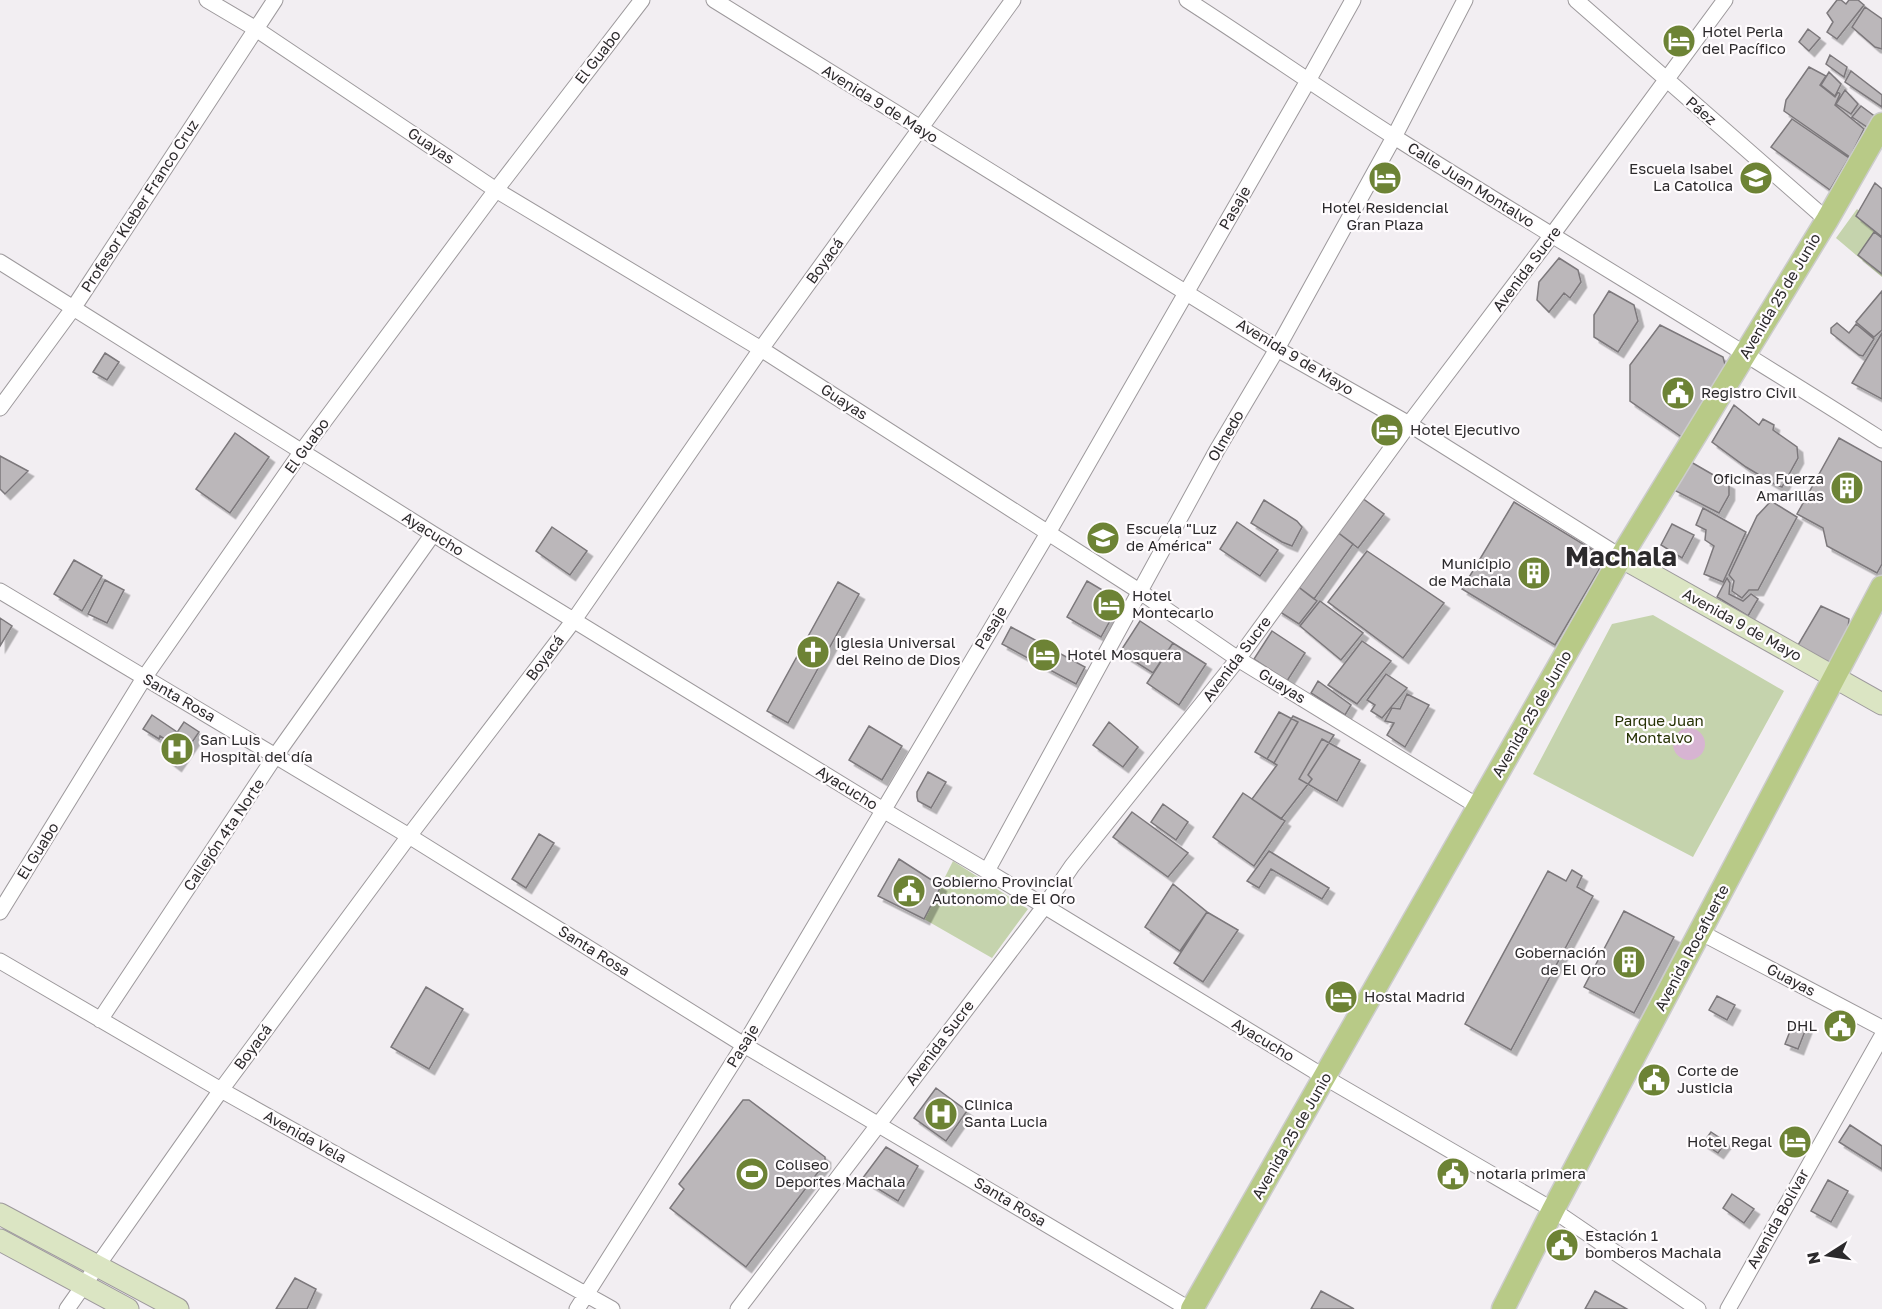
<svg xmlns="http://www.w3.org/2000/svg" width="1882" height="1309" viewBox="0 0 1882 1309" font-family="'Golos Text',sans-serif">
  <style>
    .green { fill: #c5d3ad }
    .water { fill: #d7b4d2 }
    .building { fill: #bbb7ba; stroke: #7c787b; stroke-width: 1.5; filter: url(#shadow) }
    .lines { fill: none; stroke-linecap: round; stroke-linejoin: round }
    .street-casing { stroke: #9d999c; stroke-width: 17 }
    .secondary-casing { stroke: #9d999c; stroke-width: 23 }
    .primary-casing { stroke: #ccc; stroke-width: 25 }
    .street { stroke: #fff; stroke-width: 15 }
    .secondary { stroke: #dbe5c3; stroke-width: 21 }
    .primary { stroke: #b8ca87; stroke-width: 22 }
    .labels { text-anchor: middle; stroke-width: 4.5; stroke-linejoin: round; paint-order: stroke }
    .poi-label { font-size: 15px; fill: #2c2a2c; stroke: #fffcfe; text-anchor: start }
    .street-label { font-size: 15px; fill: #2c2a2c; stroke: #fffcfe }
    .park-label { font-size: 15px; fill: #253102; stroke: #fffcfe }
    .town-label { font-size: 27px; font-weight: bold; fill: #2c2a2c; stroke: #fffcfe }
  </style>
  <defs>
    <filter id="shadow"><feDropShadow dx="5.5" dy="5.5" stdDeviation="0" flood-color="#0004"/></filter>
  </defs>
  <rect width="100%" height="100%" fill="#f2eef2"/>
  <path class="green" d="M1857,209L1882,230V277L1836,238Z
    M1653,615L1784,691L1693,857L1533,774L1612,624Z
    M953,861L1028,909L992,958L924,919Z"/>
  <path class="water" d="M1673 744a16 16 0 1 1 32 0a16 16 0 1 1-32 0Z"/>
  <path class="building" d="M1837,0H1841L1846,4L1849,0H1858L1864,5L1837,39L1827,32L1833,22L1827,13Z
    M1865,7L1882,19V49L1875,47L1852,27Z
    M1808,29L1820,38L1809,51L1799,42Z
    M1830,55L1847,67L1844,77L1826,64Z
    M1809,67L1826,76L1820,85L1835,97L1838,92L1840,94L1835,105L1864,129L1850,157L1784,111L1786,100Z
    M1851,71L1882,95V107L1845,82Z
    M1829,72L1841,84L1835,96L1821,85Z
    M1845,90L1858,104L1851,114L1836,104Z
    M1861,106L1877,118L1870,129L1852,117Z
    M1792,119L1849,158L1830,190L1771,147Z
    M1875,183L1882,189V237L1856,216Z
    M1874,232L1882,238V274L1858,255Z
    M1559,258L1578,270L1581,282L1570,298L1564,293L1549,312L1537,300L1539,282Z
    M1609,291L1634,305L1638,321L1618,352L1594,337V315Z
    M1882,291V330L1874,337L1856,322Z
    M1837,323L1849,333L1856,324L1874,339L1863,356L1859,355L1831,333V328Z
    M1660,325L1723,357L1729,380L1686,440L1630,401V365Z
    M1882,333V399L1852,383Z
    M105,353L119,362L107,380L93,372Z
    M1734,405L1759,425L1763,419L1774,425L1773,430L1797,447L1798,458L1782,487L1776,485L1746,467L1712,442Z
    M235,433L269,457L230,513L196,489Z
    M1839,438L1882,462V564L1877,573L1827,546L1823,528L1797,514Z
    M0,456L28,471L5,494L0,489Z
    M1691,462L1729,484V495L1719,513L1674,490Z
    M1358,495L1384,514L1358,548L1336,531Z
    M1264,500L1297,521L1302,527L1292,546L1282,542L1251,523Z
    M1771,501L1797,517L1758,590H1749L1742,598L1732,591L1734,581L1729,575L1757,516Z
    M1514,502L1606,558L1555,645L1462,589Z
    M1703,508L1746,532L1723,582L1704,574L1714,546L1705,540L1706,530L1696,525Z
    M1237,522L1278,550L1260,576L1220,549Z
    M1672,524L1694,535L1682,558L1661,545Z
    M552,527L587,551L570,575L536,551Z
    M1336,531L1353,544L1314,599L1296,585Z
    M1367,551L1444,603L1403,658L1328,602Z
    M74,560L102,576L82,611L54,594Z
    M1727,578L1730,583L1729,594L1743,601L1751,594L1758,599L1748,616L1717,597Z
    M105,580L124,590L107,623L88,614Z
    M1087,581L1121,601L1101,637L1067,617Z
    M838,582L859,594L788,723L767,711Z
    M1296,585L1317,601L1299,624L1277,610Z
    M1320,601L1363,633L1341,660L1300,626Z
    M1821,606L1849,619L1846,648L1833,672L1798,645Z
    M0,618L12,626L0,646Z
    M1140,621L1173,643L1153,673L1120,652Z
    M1011,627L1085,667L1076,684L1002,644Z
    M1272,631L1305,653L1287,681L1254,659Z
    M1362,641L1391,661L1357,704L1328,685Z
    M1173,643L1206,664L1179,705L1147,683Z
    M1386,674L1407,688L1382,718L1371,711L1375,705L1367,700Z
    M1318,681L1351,705L1345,715L1311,693Z
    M1407,694L1429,705L1405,747L1387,735L1394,723L1385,721L1392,708L1400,709Z
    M1279,712L1298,722L1274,763L1255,752Z
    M152,715L177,732L171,743L160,736L159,739L143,729Z
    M1293,716L1334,735L1308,775L1312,779L1281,819L1252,799L1277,765L1267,759Z
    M184,722L199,732L176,766L162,755Z
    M1109,722L1138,747L1123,767L1093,745Z
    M869,726L902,746L882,780L849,760Z
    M1322,739L1360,760L1337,801L1299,779Z
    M928,772L946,782L931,808L918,801L917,797V792Z
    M1243,793L1285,821L1254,866L1213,837Z
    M1163,804L1188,822L1176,840L1151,822Z
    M1132,812L1188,853L1168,877L1113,837Z
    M539,834L554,843L526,888L512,879Z
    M1269,851L1329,888L1322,899L1271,869L1259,888L1247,881Z
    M899,859L941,886L924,919L878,896Z
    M1572,870L1582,876L1577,887L1593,896L1511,1050L1465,1024L1548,871L1566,881Z
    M1173,884L1207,912L1180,951L1145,927Z
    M1624,911L1674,937L1634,1013L1584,987Z
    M1207,912L1238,930L1203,982L1174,963Z
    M426,987L463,1009L429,1069L391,1047Z
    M1717,996L1735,1005L1727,1020L1709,1010Z
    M1794,1021L1807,1026L1798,1049L1785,1044Z
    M936,1088L967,1111L946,1141L914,1118Z
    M743,1100H749L825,1157V1163L746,1267L670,1208L684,1189L679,1184Z
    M1850,1125L1882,1146V1169L1839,1142Z
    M1711,1132L1726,1142L1718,1153L1703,1143Z
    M886,1147L918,1166L898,1201L862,1179Z
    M1828,1180L1848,1191L1831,1222L1811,1211Z
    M1732,1194L1754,1209L1744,1223L1723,1208Z
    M295,1278L316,1289L307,1309H276Z
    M1321,1291L1354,1309H1311Z
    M1595,1291L1627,1309H1585Z"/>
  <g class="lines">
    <defs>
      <path id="street" d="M207,0L256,29L496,190L761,349L1139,591L1238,659L1479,807
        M714,0L1277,349L1409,424L1621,557
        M1187,0C1257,45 1325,93 1396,138C1557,240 1721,337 1882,440
        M1576,0L1827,220
        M0,262L433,534L883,810L987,871L1326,1078L1553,1210L1698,1309
        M0,408L74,307L275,0
        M0,591L409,836L744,1045L1189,1309
        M987,871L1217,450L1277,349L1394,137L1465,0
        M0,912L144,678L302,451L496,190L642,0
        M1700,932L1882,1028
        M0,961L221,1090L612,1309
        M100,1020L276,755L433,534
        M67,1309L221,1090L409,836L574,620L761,349L1013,0
        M577,1309L744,1045L1048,533L1309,79L1353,0
        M738,1309L1044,907L1072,866L1238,659L1409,424L1552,235L1725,0
        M1728,1309L1882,1036"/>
      <path id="secondary" d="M1621,557L1882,704
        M0,1214L178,1309
        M0,1240L128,1309"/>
      <path id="primary" d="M1192,1309L1621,557L1827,220L1882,124
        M1503,1309L1553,1210L1882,587"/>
    </defs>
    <use href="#street" class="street-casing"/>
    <use href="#secondary" class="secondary-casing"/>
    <use href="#primary" class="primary-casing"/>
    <use href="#street" class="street"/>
    <use href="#secondary" class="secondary"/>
    <use href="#primary" class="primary"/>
  </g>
  <defs>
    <symbol id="hotel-disc" viewBox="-11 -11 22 22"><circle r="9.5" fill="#6d8335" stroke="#fffcfe"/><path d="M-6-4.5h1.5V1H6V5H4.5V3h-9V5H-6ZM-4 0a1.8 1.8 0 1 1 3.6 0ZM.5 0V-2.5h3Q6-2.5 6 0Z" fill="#fff"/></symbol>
    <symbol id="school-disc" viewBox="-11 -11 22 22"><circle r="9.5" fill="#6d8335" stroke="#fffcfe"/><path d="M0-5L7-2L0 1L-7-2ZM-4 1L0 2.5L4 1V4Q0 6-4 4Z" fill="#fff"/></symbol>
    <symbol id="civic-disc" viewBox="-11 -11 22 22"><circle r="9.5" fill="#6d8335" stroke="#fffcfe"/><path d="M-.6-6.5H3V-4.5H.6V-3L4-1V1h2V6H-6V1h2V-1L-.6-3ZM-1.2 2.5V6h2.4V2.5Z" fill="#fff"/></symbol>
    <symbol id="building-disc" viewBox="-11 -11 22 22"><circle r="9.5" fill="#6d8335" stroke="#fffcfe"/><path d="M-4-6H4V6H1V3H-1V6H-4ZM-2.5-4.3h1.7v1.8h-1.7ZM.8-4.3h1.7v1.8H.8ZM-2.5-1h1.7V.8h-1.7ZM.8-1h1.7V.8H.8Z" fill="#fff"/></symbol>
    <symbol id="church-disc" viewBox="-11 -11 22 22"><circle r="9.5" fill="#6d8335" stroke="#fffcfe"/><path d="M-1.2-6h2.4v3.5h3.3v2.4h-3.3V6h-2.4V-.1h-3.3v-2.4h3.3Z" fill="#fff"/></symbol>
    <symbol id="hospital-disc" viewBox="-11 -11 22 22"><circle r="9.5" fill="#6d8335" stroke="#fffcfe"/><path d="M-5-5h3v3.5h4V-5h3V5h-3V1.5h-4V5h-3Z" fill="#fff"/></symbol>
    <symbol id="stadium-disc" viewBox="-11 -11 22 22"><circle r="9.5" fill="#6d8335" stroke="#fffcfe"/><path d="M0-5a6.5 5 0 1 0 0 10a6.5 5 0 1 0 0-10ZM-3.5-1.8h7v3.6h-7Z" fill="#fff"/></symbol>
  </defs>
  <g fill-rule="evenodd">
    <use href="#hotel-disc" x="1660" y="22" width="38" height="38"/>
    <use href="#hotel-disc" x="1366" y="159" width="38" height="38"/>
    <use href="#school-disc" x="1737" y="159" width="38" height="38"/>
    <use href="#civic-disc" x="1659" y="374" width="38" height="38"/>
    <use href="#hotel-disc" x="1368" y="411" width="38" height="38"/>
    <use href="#building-disc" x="1828" y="469" width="38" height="38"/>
    <use href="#school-disc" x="1084" y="519" width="38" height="38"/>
    <use href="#building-disc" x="1515" y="554" width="38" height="38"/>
    <use href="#hotel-disc" x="1090" y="586" width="38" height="38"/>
    <use href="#church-disc" x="794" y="633" width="38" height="38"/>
    <use href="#hotel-disc" x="1025" y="636" width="38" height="38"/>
    <use href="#hospital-disc" x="158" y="730" width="38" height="38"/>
    <use href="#civic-disc" x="890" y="872" width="38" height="38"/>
    <use href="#building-disc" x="1610" y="943" width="38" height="38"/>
    <use href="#hotel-disc" x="1322" y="978" width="38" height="38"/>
    <use href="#civic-disc" x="1821" y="1007" width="38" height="38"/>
    <use href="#civic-disc" x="1635" y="1061" width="38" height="38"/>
    <use href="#hospital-disc" x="922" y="1095" width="38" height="38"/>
    <use href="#hotel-disc" x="1776" y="1123" width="38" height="38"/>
    <use href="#stadium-disc" x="733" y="1155" width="38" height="38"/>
    <use href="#civic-disc" x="1434" y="1155" width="38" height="38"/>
    <use href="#civic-disc" x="1543" y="1226" width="38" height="38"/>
  </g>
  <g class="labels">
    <g class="poi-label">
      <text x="1702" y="37">Hotel Perla<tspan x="1702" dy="17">del Pacífico</tspan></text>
      <text x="1733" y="174" text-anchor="end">Escuela Isabel<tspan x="1733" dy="17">La Catolica</tspan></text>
      <text x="1385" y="213" text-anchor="middle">Hotel Residencial<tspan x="1385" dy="17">Gran Plaza</tspan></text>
      <text x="1701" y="398">Registro Civil</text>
      <text x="1410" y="435">Hotel Ejecutivo</text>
      <text x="1824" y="484" text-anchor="end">Oficinas Fuerza<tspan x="1824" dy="17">Amarillas</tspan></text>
      <text x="1126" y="534">Escuela "Luz<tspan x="1126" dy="17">de América"</tspan></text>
      <text x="1511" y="569" text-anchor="end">Municipio<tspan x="1511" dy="17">de Machala</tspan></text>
      <text x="1132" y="601">Hotel<tspan x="1132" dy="17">Montecarlo</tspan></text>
      <text x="836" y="648">Iglesia Universal<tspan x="836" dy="17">del Reino de Dios</tspan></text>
      <text x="1067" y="660">Hotel Mosquera</text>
      <text x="200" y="745">San Luis<tspan x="200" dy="17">Hospital del día</tspan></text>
      <text x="932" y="887">Gobierno Provincial<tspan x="932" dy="17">Autonomo de El Oro</tspan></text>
      <text x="1606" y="958" text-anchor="end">Gobernación<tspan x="1606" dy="17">de El Oro</tspan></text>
      <text x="1364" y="1002">Hostal Madrid</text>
      <text x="1817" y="1031" text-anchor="end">DHL</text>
      <text x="1677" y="1076">Corte de<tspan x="1677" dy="17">Justicia</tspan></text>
      <text x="964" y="1110">Clinica<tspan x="964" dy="17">Santa Lucia</tspan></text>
      <text x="1772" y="1147" text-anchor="end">Hotel Regal</text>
      <text x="775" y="1170">Coliseo<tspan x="775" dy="17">Deportes Machala</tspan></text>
      <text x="1476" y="1179">notaria primera</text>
      <text x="1585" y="1241">Estación 1<tspan x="1585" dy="17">bomberos Machala</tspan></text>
    </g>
    <g class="street-label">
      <text transform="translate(598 57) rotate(-52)" y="5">El Guabo</text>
      <text transform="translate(880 104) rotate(32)" y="5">Avenida 9 de Mayo</text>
      <text transform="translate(1701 111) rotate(41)" y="5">Páez</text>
      <text transform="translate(431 146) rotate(34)" y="5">Guayas</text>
      <text transform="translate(1471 185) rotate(32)" y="5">Calle Juan Montalvo</text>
      <text transform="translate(140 206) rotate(-57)" y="5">Profesor Kleber Franco Cruz</text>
      <text transform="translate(1235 208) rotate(-60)" y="5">Pasaje</text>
      <text transform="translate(825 261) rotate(-54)" y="5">Boyacá</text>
      <text transform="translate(1527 269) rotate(-53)" y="5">Avenida Sucre</text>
      <text transform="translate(1780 296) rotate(-59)" y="5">Avenida 25 de Junio</text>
      <text transform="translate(1295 357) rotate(31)" y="5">Avenida 9 de Mayo</text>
      <text transform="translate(844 402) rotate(33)" y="5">Guayas</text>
      <text transform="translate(1226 436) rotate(-60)" y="5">Olmedo</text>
      <text transform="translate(307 446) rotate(-54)" y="5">El Guabo</text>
      <text transform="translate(433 534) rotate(32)" y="5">Ayacucho</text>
      <text transform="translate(1742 625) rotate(29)" y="5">Avenida 9 de Mayo</text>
      <text transform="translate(991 628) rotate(-59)" y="5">Pasaje</text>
      <text transform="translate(545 658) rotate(-53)" y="5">Boyacá</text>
      <text transform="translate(1237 659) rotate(-53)" y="5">Avenida Sucre</text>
      <text transform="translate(1282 686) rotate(32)" y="5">Guayas</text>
      <text transform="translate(179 698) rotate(30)" y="5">Santa Rosa</text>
      <text transform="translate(1532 714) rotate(-60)" y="5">Avenida 25 de Junio</text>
      <text transform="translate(847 788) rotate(32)" y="5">Ayacucho</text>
      <text transform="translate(224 835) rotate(-56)" y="5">Callejón 4ta Norte</text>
      <text transform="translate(38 851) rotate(-58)" y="5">El Guabo</text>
      <text transform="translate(1692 948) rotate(-62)" y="5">Avenida Rocafuerte</text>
      <text transform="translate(594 951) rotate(32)" y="5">Santa Rosa</text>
      <text transform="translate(1791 980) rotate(28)" y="5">Guayas</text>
      <text transform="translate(1263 1040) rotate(31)" y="5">Ayacucho</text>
      <text transform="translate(940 1043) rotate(-53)" y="5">Avenida Sucre</text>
      <text transform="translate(743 1046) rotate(-59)" y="5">Pasaje</text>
      <text transform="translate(253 1047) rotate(-53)" y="5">Boyacá</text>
      <text transform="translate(1292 1136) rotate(-60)" y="5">Avenida 25 de Junio</text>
      <text transform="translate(305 1137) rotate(29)" y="5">Avenida Vela</text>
      <text transform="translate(1010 1202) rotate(31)" y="5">Santa Rosa</text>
      <text transform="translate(1778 1219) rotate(-61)" y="5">Avenida Bolívar</text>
    </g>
    <g class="park-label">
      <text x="1659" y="726">Parque Juan<tspan x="1659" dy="17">Montalvo</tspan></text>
    </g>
    <g class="town-label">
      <text x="1621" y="566">Machala</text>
    </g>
  </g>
  <g transform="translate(1828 1255) rotate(258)" stroke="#fffcfe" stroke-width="4.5" paint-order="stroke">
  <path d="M0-4.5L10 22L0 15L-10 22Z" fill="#2c2a2c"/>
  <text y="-9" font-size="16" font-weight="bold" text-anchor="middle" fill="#2c2a2c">N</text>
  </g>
</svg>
